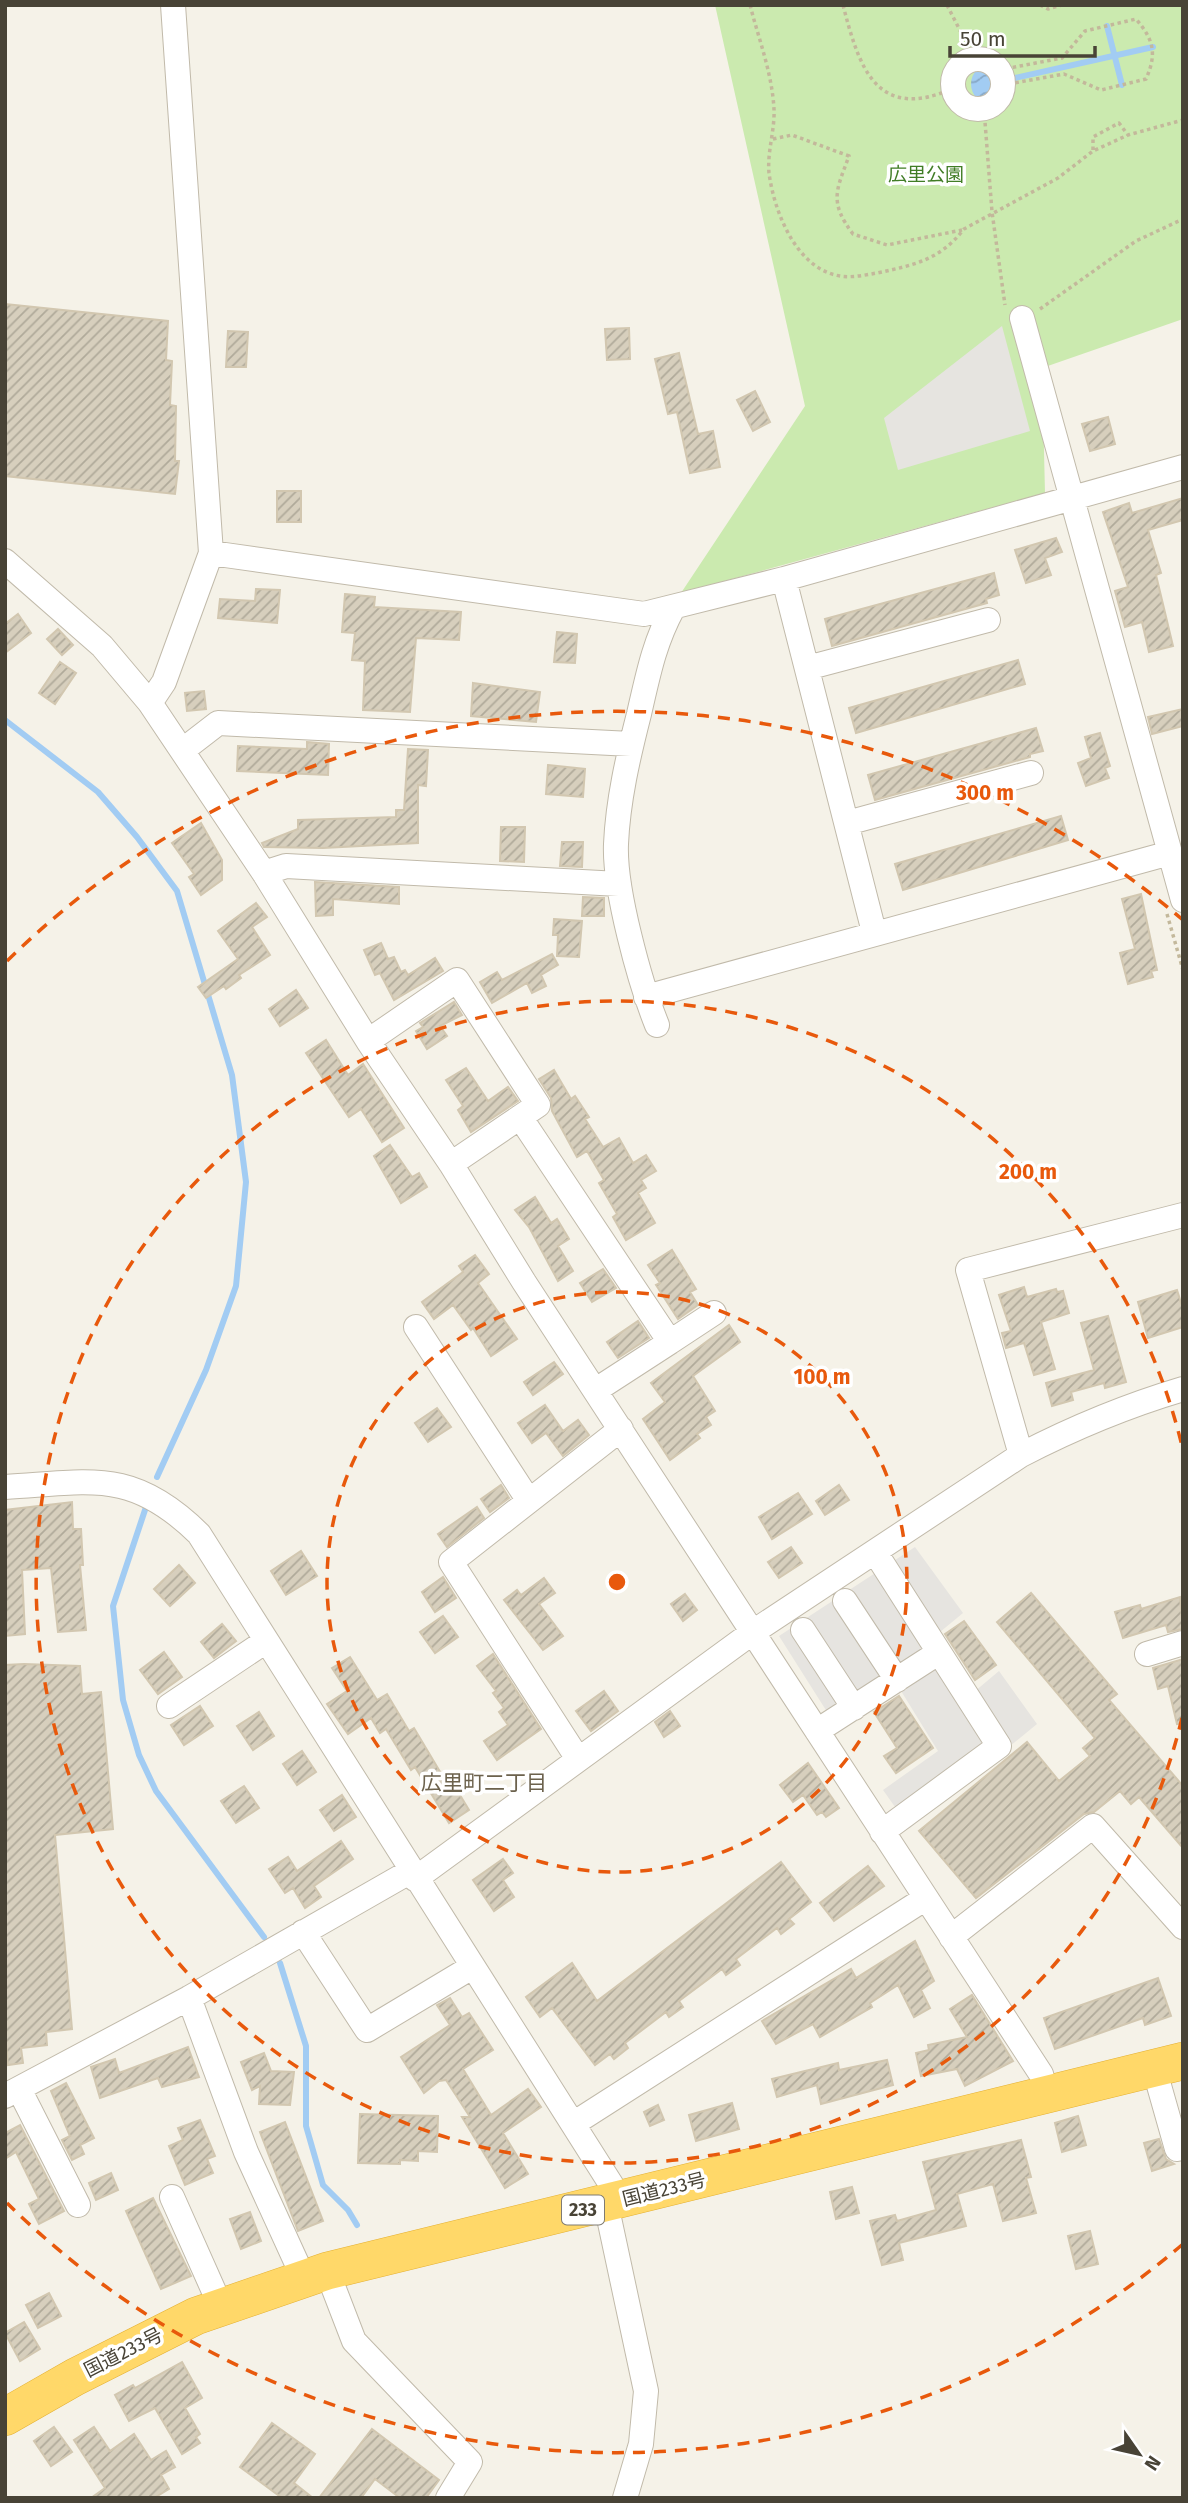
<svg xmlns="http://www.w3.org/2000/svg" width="1188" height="2503" viewBox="0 0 1188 2503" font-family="'Fira Sans','Noto Sans JP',sans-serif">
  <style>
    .green { fill: #cbeaaf }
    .parking { fill: #e6e4e0 }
    .water { fill: url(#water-waves) }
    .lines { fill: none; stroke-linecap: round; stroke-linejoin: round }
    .stream { stroke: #a2ccf3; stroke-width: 6 }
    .building { fill: url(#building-hatch); stroke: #d2c7b0; stroke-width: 2 }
    .minor-casing { stroke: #c1baaa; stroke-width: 26 }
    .highway-casing { stroke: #e4b033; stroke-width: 38 }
    .path { stroke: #c3b89b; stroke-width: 3.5; stroke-dasharray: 3.5 3.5; stroke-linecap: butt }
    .minor { stroke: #fff; stroke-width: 24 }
    .highway { stroke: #ffd869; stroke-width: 37 }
    .ring { fill: none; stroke: #e8590c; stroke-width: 3.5; stroke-dasharray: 12 9 }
    .labels { text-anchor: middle; stroke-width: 7; stroke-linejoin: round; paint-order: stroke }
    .shield { fill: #fff; stroke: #7f7b72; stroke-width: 2 }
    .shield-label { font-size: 18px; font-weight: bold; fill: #484336 }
    .park-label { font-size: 19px; fill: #417d26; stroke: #fff }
    .street-label { font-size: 19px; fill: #484336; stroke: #fff }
    .neighbourhood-label { font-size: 21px; fill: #6c624d; stroke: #fff }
    .centre { fill: #e8590c; stroke: #fff; stroke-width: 3.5 }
    .ring-label { font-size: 21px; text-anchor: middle; font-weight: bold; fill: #e8590c; stroke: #fff; stroke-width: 7; stroke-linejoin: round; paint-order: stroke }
  </style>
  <defs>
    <pattern id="water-waves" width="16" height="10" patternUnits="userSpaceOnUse" patternTransform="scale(1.75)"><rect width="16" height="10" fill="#a2ccf3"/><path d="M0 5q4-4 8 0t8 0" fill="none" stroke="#86a7c6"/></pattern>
    <pattern id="building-hatch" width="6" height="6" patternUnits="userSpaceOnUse" patternTransform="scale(1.75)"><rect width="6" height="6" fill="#d7cfbd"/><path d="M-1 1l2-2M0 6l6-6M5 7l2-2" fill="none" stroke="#b0aa9a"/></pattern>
  </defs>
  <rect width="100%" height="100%" fill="#f5f2e8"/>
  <path class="green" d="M715,5H1183V319L1042,368L1045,493L681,593L805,406Z"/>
  <path class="parking" d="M1002,326L1030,431L898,470L884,418Z
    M915,1547L963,1613L934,1637L974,1692L999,1671L1037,1724L910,1828L883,1790L938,1751L898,1686L836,1726L779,1636Z"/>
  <path class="water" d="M971 84a21 21 0 1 1 42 0a21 21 0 1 1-42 0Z"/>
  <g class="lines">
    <path class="stream" d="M1107,26L1122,85
      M1006,80L1153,47
      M5,720L98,792L137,837L177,891L232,1075L246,1182L236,1286L206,1370L157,1477
      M146,1507L113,1606L123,1700L139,1755L156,1791L264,1937
      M280,1963L306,2046V2126L323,2185L348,2210L357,2225"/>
  </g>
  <path class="building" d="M5,304L168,321L166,360L172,361L170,405L176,406L175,461H179L175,494L5,476Z
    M629,328L630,359L607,360L605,329Z
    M228,331L248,332L246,367H226Z
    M679,353L698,434L713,431L720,467L690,473L677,412L668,414L655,359Z
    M755,391L770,422L753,431L737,400Z
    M1108,417L1115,444L1090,451L1082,424Z
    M277,491H301V522H277Z
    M1183,498V520L1148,530L1161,573L1156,575L1173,646L1149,652L1142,622L1125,627L1115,591L1128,587L1103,512L1129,503L1132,513Z
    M1056,538L1062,552L1045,558L1051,575L1026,583L1015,550Z
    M994,573L999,595L986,599L987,603L832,646L825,619Z
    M256,589L280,590L277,623L218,618L220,599L255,601Z
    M345,594L375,597L374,607L461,612L459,640L416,638L410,712L363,710L365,661L352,660L355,633L342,632Z
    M18,614L31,633L5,653V624Z
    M58,629L73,645L62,655L47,639Z
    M557,632L577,634L575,663L554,662Z
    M1018,660L1025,684L856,733L849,708Z
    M60,662L76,673L55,704L39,693Z
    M473,683L540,692L536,722L471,716Z
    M204,691L206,709L187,711L185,693Z
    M1183,709V726L1152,734L1148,717Z
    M1036,728L1043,751L1030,754V757L875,800L868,775Z
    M1100,733L1110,766L1105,768L1109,778L1086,786L1078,763L1091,758L1085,737Z
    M307,742L329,744L328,775L237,771L238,746L307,749Z
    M408,749L428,750L426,786L418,785V843L323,848L264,847L262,843L298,829V820L396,817V810H404Z
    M548,765L585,769L583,797L546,794Z
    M1061,816L1068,840L903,890L895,864Z
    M201,823L222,860V880L201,895L189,877L194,874L172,843Z
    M501,827H525L524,862L500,861Z
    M562,842H583L582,867L560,866Z
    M315,882L399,887V904L333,899V915L316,916Z
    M1141,894L1157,970L1151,971L1153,977L1128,984L1120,953L1135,949L1122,899Z
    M583,897L604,898V916H582Z
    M256,903L267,917L252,927L270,955L239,975L241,978L226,989L224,986L206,998L198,987L238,959L218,931Z
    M554,919L582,921L579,957L557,956L558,935H553Z
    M381,943L388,959L394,957L401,972L405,970L408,975L435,958L443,971L394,1000L380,973L375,975L364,950Z
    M552,954L558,965L541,975L546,986L532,993L527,983L492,1003L480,982L497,972L502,980Z
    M296,990L308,1008L280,1026L269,1009Z
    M454,1002L462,1015L440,1026L447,1036L427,1049L416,1031L423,1027L420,1023Z
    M326,1040L348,1075L363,1064L404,1128L382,1142L361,1109L349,1117L306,1053Z
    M466,1068L488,1101L508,1087L518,1101L471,1132L458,1110L463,1106L446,1080Z
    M554,1070L571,1099L575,1096L589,1117L585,1119L603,1147L619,1138L633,1163L646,1155L656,1171L641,1180L646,1188L638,1193L655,1223L626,1240L613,1217L617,1214L599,1183L604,1180L587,1151L577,1157L552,1111L551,1098L539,1079Z
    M390,1145L412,1177L419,1173L427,1187L401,1203L374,1156Z
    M535,1197L551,1223L557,1219L569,1239L558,1246L573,1271L558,1281L529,1227L515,1210Z
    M672,1250L696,1289L690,1292L698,1305L678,1319L656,1285L660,1283L648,1265Z
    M475,1255L489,1274L478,1283L517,1339L491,1356L473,1328L471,1330L453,1305L434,1319L422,1302L463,1272L459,1266Z
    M603,1269L616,1288L592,1302L580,1283Z
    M1024,1287L1027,1297L1056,1289L1057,1292L1063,1291L1069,1313L1041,1322L1055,1369L1034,1375L1024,1343L1006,1348L1002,1333L1011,1331L999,1295Z
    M1177,1290L1183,1309V1327L1148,1338L1138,1302Z
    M1108,1316L1126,1382L1105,1388L1104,1383L1071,1392L1073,1400L1052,1406L1046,1383L1094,1370L1081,1323Z
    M638,1321L649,1338L618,1358L607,1342Z
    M729,1325L740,1342L693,1376L715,1411L706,1417L711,1425L697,1434L700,1438L670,1460L643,1419L665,1402L651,1383Z
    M554,1362L563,1374L533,1395L524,1382Z
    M545,1405L563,1431L578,1420L589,1435L563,1456L546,1433L532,1443L518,1423Z
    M437,1408L451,1427L428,1442L415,1423Z
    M501,1485L509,1498L490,1512L481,1499Z
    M839,1485L849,1500L825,1515L816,1501Z
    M798,1493L812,1514L772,1539L759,1517Z
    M72,1502L73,1529H81L83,1565H80L86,1630L58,1632L51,1568L22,1570L25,1634L5,1636V1510Z
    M477,1507L484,1518L447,1547L438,1534Z
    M791,1547L802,1563L779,1578L768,1562Z
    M301,1551L317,1576L286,1595L271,1571Z
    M179,1565L195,1583L170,1606L154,1589Z
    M443,1577L456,1598L435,1612L422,1592Z
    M544,1578L555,1593L539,1604L563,1636L543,1650L504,1600L517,1590L521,1595Z
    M1031,1593L1117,1694L1109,1700L1183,1786V1848L1139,1797L1131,1804L1120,1791L1094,1812L1084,1814L976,1898L919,1831L1027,1742L1059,1781L1090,1756L1083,1748L1095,1738L997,1622Z
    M685,1594L697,1610L683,1621L671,1604Z
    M1180,1597L1183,1629L1168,1632L1166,1625L1123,1638L1115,1612L1140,1605L1141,1609Z
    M443,1616L458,1637L435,1653L420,1632Z
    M964,1621L996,1665L975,1680L945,1634Z
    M222,1624L236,1641L214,1658L201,1642Z
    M164,1652L182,1677L158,1694L140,1670Z
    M493,1654L541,1729L497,1760L484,1741L508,1725L499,1712L504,1708L493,1693L496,1691L477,1666Z
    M350,1657L377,1700L387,1694L409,1731L414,1728L442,1775L446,1772L469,1810L449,1823L415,1767L411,1770L386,1729L380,1733L371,1718L348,1734L327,1704L347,1691L332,1668Z
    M1183,1659V1723L1177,1724L1168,1686L1158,1689L1153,1668Z
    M24,1664L80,1666L82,1694L101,1692L113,1829L55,1835L72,2029L46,2032L47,2045L21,2048L23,2063L8,2065L5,2034V1665Z
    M604,1691L618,1711L591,1731L576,1711Z
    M899,1696L933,1748L896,1773L884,1756L897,1748L874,1712Z
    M200,1706L213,1726L184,1745L171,1725Z
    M670,1711L680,1726L664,1737L655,1722Z
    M259,1712L274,1736L253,1750L237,1726Z
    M302,1751L316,1772L297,1785L283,1764Z
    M808,1763L839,1808L826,1817L822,1812L817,1815L803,1795L793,1802L780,1785Z
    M244,1786L259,1808L236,1823L221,1801Z
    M342,1795L356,1817L334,1831L320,1810Z
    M341,1841L353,1859L314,1886L321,1897L305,1908L293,1888L285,1893L269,1869L288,1857L297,1871Z
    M503,1859L513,1873L503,1880L514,1897L494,1911L473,1880Z
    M781,1862L811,1902L789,1919L794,1924L781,1934L777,1928L736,1959L740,1965L726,1975L722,1969L679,2001L683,2007L669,2017L666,2012L625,2043L628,2048L614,2059L610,2054L595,2065L552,2008L540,2017L526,1997L572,1963L597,2001Z
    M868,1866L884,1886L834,1921L820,1903Z
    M915,1941L934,1981L921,1990L930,2008L914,2017L898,1985L870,2003L872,2007L820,2037L813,2024L776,2044L762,2021L851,1969L856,1978Z
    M1158,1978L1171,2016L1145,2025L1143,2018L1055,2049L1044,2018Z
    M972,1995L1013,2061L965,2086L957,2069L921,2076L916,2053L929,2050L928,2045L967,2037L950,2009Z
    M450,1998L462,2017L469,2013L493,2050L463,2069L491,2115L528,2089L541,2107L503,2133L528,2174L505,2188L462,2117H470L446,2080L439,2081L424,2093L401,2057L450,2025L437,2005Z
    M188,2047L199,2077L162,2087L158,2078L100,2098L91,2067L115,2059L119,2073Z
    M264,2053L271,2071L294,2072L290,2105L259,2104L260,2086L252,2090L241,2062Z
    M887,2060L893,2085L821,2104L817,2085L777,2097L772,2079L838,2063L839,2070Z
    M66,2083L94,2138L80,2145L84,2154L72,2160L62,2140L70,2136L51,2091Z
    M732,2103L739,2129L696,2141L689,2115Z
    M658,2105L664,2120L650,2126L644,2112Z
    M360,2114L438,2116L437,2152L418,2151V2161L400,2160V2164L358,2163Z
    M1078,2116L1086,2145L1062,2152L1055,2123Z
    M200,2120L215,2156L207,2159L213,2173L185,2185L169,2146L183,2140L178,2128Z
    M285,2122L323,2221L298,2231L260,2132Z
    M20,2125L64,2211L39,2224L29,2204L39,2199L16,2152L5,2159V2133Z
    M1159,2139L1166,2159L1174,2164L1152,2171L1144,2143Z
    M1021,2140L1031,2177L1026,2178L1036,2213L1003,2221L993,2184L957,2194L966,2226L899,2243L903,2260L882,2265L870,2221L895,2215L897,2221L936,2210L923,2162Z
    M111,2173L118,2190L96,2200L89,2183Z
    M852,2187L859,2213L836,2219L830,2192Z
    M153,2198L191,2276L161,2289L126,2211Z
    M250,2212L261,2241L241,2249L230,2219Z
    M1090,2231L1098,2264L1076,2269L1068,2236Z
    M49,2293L61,2316L38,2328L26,2305Z
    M24,2322L40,2349L20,2361L5,2333Z
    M182,2362L202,2398L185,2408L200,2434L196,2437L200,2443L182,2454L155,2408L129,2421L115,2395L133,2385L135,2388Z
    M272,2423L315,2454L294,2483L313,2498H282L240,2467Z
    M54,2427L72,2452L51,2466L34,2441Z
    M94,2427L110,2451L134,2434L151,2460L166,2451L175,2467L161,2475L169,2489L154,2498H91L105,2488L74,2440Z
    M372,2429L439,2480L426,2498H400L375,2479L361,2498H319Z"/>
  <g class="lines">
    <defs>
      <path id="minor" d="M953 84a25 25 0 1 1 50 0a25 25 0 1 1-50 0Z
        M1022,318L1183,900
        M211,553L644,614L784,579L1183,467
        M5,561L102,646L150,703L264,873L368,1041L451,1164L524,1282L1041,2074L1047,2094
        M784,579L874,932
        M807,668L988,620
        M150,703L164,682L211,553L173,5
        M183,750L218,723L631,744
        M847,823L1031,773
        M264,873L286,866L619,884
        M646,997L1170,853
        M657,1025C640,983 614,889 616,844C618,800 628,757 639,714C648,675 654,643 673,608
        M368,1041L457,980L538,1105L451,1164
        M520,1117L670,1342L596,1390
        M416,1327L529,1501
        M670,1342L714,1313
        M1021,1455L968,1270L1183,1215
        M5,1487C91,1482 132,1468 199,1534L621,2200
        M875,1552L999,1746L882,1832
        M845,1601L897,1680
        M803,1630L854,1708
        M1147,1654L1183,1643
        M169,1706L266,1641
        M817,1731L938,1653
        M578,1759L451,1562L621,1429
        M415,1879L753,1632L1021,1455C1073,1428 1126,1406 1183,1389
        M303,1932L367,2030L472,1967
        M951,1937L1093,1826L1183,1927
        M189,1998L246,2152L304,2279
        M1154,2068L1177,2149L1183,2148
        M19,2089L78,2205
        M5,2096L189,1998L411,1871
        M573,2124L926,1898
        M172,2197L221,2307
        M606,2204L646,2391L641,2444L625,2498
        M327,2271L354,2341L470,2462L448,2498"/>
      <path id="highway" d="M5,2417L75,2377L196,2316L327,2271L1183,2061"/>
    </defs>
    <use href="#minor" class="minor-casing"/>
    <use href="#highway" class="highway-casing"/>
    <path class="path" d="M750,5C759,40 772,73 774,109C775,130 767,152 769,173C774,211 796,269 840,276C852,278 865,275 877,273C914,265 940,260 964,229L1058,178L1093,151L1128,135L1183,120
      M843,5C859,67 876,123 954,88
      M947,5L969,48V61
      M986,5H989
      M1040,5L1048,9L1062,5
      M999,70L1062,58L1085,31L1136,19C1154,40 1157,54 1146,79L1101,90L1064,74L1003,85
      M984,109L992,212L1005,305
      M773,139L792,135L849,156C836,191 829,202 853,234L887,245L962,230
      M1093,150V137L1119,123L1128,135
      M1040,309L1136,241L1183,219
      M1167,914L1183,970"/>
    <use href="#minor" class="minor"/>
    <use href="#highway" class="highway"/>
  </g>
  <g class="ring">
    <circle cx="617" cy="1582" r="290"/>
    <path d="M1182 1718A581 581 0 1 1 1182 1446"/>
    <path d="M1183 2244A871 871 0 0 1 7 2203M7 961A871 871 0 0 1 1183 920"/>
  </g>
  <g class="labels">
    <rect class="shield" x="562" y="2195.5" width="42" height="29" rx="5"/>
    <g class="shield-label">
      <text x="583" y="2216">233</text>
    </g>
    <g class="park-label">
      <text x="926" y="181">広里公園</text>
    </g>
    <g class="street-label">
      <text transform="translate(664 2189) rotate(-14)" y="7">国道233号</text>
      <text transform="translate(123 2352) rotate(-27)" y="7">国道233号</text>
    </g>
    <g class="neighbourhood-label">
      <text x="484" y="1790">広里町二丁目</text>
    </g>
  </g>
  <circle cx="617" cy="1582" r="10" class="centre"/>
  <g class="ring-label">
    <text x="985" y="800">300 m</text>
    <text x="1028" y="1179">200 m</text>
    <text x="822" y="1384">100 m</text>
  </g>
  <rect width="1188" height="2503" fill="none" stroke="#484336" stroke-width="14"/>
  <g transform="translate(1139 2454) rotate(124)" stroke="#ffffff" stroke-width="5" paint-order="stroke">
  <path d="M0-5L12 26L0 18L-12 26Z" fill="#484336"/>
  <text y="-10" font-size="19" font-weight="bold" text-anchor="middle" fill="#484336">N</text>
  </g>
  <path d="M950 46v10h145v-10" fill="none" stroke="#484336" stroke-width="3.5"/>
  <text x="960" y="46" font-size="21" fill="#484336" stroke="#ffffff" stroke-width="5" paint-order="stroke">50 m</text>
</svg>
